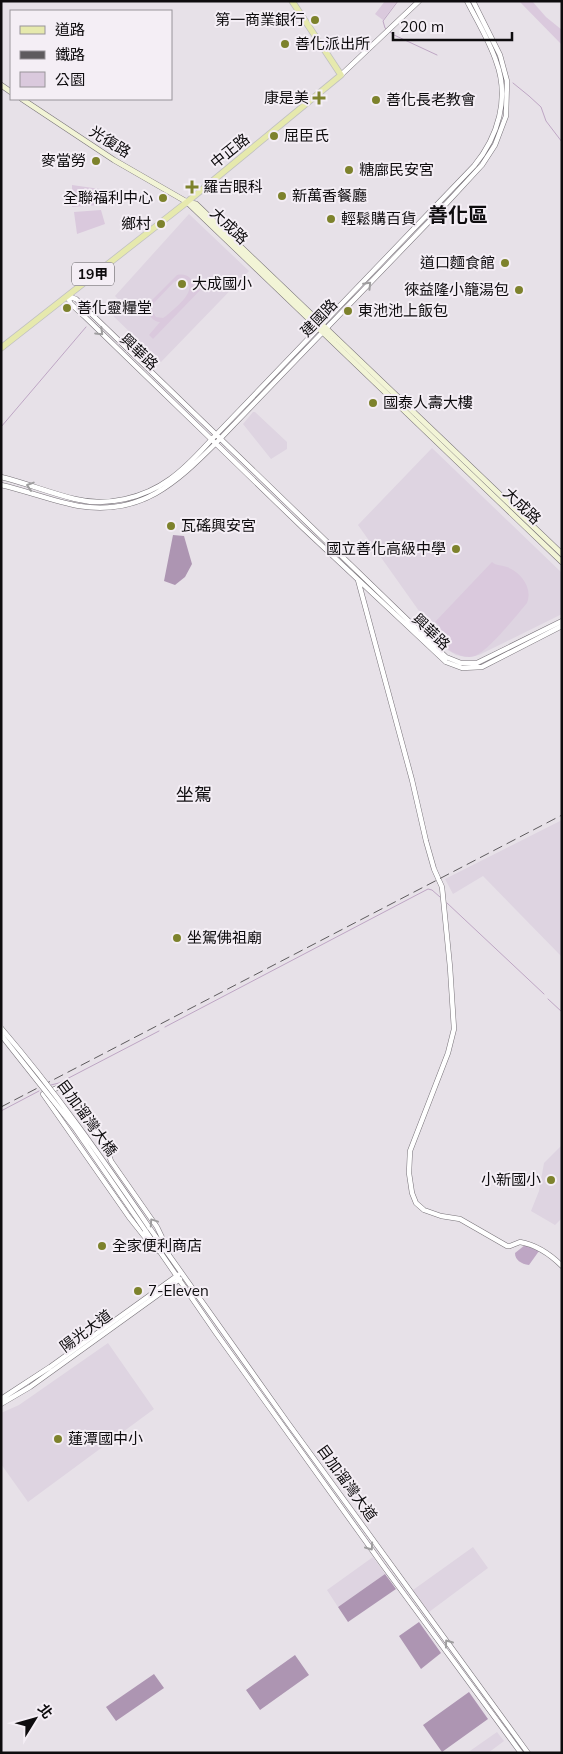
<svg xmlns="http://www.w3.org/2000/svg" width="563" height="1754" viewBox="0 0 563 1754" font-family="Mulish,'Noto Sans TC',sans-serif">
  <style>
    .built { fill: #ded4e1 }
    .green { fill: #dac9dd; fill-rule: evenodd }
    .forest { fill: #ad95b2 }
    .water { fill: #bea6c4 }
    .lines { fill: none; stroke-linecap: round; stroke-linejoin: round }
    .stream { stroke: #bea6c4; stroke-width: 1 }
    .tertiary-casing { stroke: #787379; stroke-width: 5.5 }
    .secondary-casing { stroke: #787379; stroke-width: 6 }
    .primary-casing { stroke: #c0c0c0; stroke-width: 7 }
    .tertiary { stroke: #fff; stroke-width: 4.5 }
    .secondary { stroke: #f2f4d6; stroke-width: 5 }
    .primary { stroke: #e6e9ad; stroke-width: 5.5 }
    .rail { stroke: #5e5b5e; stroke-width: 1; stroke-dasharray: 10 5; stroke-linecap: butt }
    .tertiary-bridge-casing { stroke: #787379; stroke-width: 5.5; stroke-linecap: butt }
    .tertiary-bridge { stroke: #fff; stroke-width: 4.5 }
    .oneway { stroke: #9f9e9f }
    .poi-dot { fill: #7d822c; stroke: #f4eef5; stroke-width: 2 }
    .labels { text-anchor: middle; stroke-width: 4; stroke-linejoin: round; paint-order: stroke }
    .shield { fill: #f4eef5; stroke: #535053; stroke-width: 1 }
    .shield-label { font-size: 14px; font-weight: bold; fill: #0e0c0e }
    .poi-label { font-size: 15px; fill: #0e0c0e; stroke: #f4eef5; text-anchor: start }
    .street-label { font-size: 15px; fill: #0e0c0e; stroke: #f4eef5 }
    .quarter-label { font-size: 18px; fill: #0e0c0e; stroke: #f4eef5 }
    .district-label { font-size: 20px; font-weight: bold; fill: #0e0c0e; stroke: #f4eef5 }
  </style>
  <rect width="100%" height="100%" fill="#e7e1e8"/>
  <path class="built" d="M189,214L249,271L161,362L108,311L118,299L115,296Z
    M253,412H255L287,442V449L271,459L243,424Z
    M432,448L562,573V614L479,655L466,657L456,655L446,649L358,525Z
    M562,820V957L483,876L453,894L445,879Z
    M562,1145V1218L555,1225L531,1211L539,1191L544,1163Z
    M108,1343L154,1409L28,1502L1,1464V1413L19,1405Z
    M473,1547L488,1568L429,1612L413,1590Z
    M373,1557L385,1574L338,1607L327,1590Z
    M497,1732L504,1741L488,1753H467Z"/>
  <path class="green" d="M385,1H397L383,20L375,14Z
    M519,1H532L546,17L562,30V45Z
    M72,185L100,189L99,205L72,207Z
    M101,210L105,224L77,234L74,212Z
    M177,275C187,273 193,278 194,288L202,280L206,284L153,339L149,335L160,322C153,322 149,315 146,308L149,303ZM181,279C204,286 174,309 166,316L163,318L156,317L152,311V305L174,282Z
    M492,562C496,566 502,565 507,567C521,572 533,588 527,603C516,616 489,650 475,656C467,659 459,655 452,652C443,647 438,635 439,625L435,622Z"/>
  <path class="forest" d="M173,535L184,536L192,564L185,577L175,585L164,581Z
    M385,1574L396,1589L348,1622L338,1607Z
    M419,1622L441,1653L421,1669L399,1636Z
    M295,1655L309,1675L260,1710L246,1690Z
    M154,1674L164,1688L116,1721L106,1707Z
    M469,1692L488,1719L442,1752L423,1725Z"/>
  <path class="water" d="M525,1245L539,1251L529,1265C521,1264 515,1260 515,1253Z"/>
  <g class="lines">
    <path class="stream" d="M398,1L383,21L385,28L394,35L437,55
      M513,83L529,96L541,107L546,121L562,142
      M1,427L86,327
      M447,903L544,994
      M548,999L562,1012
      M165,1027L428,889L432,890L440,897
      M51,1085L59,1083L159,1031
      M1,1111L39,1091"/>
    <defs>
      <path id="tertiary" d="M341,75L419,1
        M67,296L71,304L84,316L303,528L446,662L462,668L482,667L562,626
        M67,296L76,299L446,657L461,663H477L562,621
        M1,477C26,483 50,493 75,499C107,507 144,498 170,479C186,468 199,453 212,439L474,166C498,137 510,98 496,61C489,40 477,21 467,1
        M1,485C27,491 53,501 79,506C141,516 176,483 216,443L445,205L482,165L495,145L506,116L507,81L500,55L473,1
        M358,580L412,780L426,841L434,869L442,887L450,967L454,1029L448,1053L410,1151L409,1173L412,1193L416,1203L424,1210L441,1216L460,1219L507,1246H510L520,1242C537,1245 550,1254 562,1266
        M149,1227L288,1423L528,1753
        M145,1230L216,1333L382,1564L521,1753
        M156,1251L129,1217L43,1094L64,1085L105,1144L111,1161L157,1227L169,1252
        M1,1399L50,1367L178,1275
        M1,1404L30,1387L180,1279"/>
      <path id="secondary" d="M1,85L11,92
        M22,99L114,160L187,202L196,204L562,554
        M187,202L562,562"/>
      <path id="primary" d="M1,348L187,202L341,75L292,1"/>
    </defs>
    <use href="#tertiary" class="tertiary-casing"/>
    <use href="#secondary" class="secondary-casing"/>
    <use href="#primary" class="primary-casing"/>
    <use href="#tertiary" class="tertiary"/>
    <use href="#secondary" class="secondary"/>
    <use href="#primary" class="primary"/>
    <path class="rail" d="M1,1107L562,815"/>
    <defs>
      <path id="tertiary-bridge" d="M1,1028C55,1091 102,1158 149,1227
        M1,1035L74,1127L145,1230"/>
    </defs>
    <use href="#tertiary-bridge" class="tertiary-bridge-casing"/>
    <use href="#tertiary-bridge" class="tertiary-bridge"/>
  </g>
  <defs><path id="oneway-chevron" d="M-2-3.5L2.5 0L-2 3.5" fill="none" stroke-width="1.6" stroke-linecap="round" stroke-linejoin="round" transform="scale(1.25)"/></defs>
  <g class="oneway">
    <use href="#oneway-chevron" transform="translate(368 285) rotate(-46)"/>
    <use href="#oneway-chevron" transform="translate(100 332) rotate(44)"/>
    <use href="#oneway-chevron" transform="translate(30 486) rotate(-162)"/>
    <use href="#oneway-chevron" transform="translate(153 1222) rotate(-124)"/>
    <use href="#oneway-chevron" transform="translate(370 1547) rotate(55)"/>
    <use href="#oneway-chevron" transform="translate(448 1643) rotate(-126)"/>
  </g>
  <g class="poi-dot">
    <circle cx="315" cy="20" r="5"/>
    <circle cx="285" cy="44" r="5"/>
    <path d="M316.5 90.5h5v5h5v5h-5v5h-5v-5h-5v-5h5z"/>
    <circle cx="376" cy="100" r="5"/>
    <circle cx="274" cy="136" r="5"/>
    <circle cx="96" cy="161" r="5"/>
    <circle cx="349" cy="170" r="5"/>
    <path d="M189.5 179.5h5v5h5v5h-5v5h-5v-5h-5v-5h5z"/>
    <circle cx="282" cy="196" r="5"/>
    <circle cx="163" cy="198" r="5"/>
    <circle cx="331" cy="219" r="5"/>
    <circle cx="161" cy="224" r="5"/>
    <circle cx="505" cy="263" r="5"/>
    <circle cx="182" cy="284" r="5"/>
    <circle cx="519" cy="290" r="5"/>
    <circle cx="67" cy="308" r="5"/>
    <circle cx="348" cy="311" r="5"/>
    <circle cx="373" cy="403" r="5"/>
    <circle cx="171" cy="526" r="5"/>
    <circle cx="456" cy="549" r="5"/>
    <circle cx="177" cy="938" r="5"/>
    <circle cx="551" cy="1180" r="5"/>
    <circle cx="102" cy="1246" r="5"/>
    <circle cx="138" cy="1291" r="5"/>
    <circle cx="58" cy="1439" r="5"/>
  </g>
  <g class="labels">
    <rect class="shield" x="72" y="262.5" width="42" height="23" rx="4"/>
    <g class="shield-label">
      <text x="93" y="279">19甲</text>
    </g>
    <g class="poi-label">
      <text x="305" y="25" text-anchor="end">第一商業銀行</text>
      <text x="295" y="49">善化派出所</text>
      <text x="309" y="103" text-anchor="end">康是美</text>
      <text x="386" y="105">善化長老教會</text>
      <text x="284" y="141">屈臣氏</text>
      <text x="86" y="166" text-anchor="end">麥當勞</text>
      <text x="359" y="175">糖廍民安宮</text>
      <text x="203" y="192">羅吉眼科</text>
      <text x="292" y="201">新萬香餐廳</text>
      <text x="153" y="203" text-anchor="end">全聯福利中心</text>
      <text x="341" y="224">輕鬆購百貨</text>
      <text x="151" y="229" text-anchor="end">鄉村</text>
      <text x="495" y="268" text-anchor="end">道口麵食館</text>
      <text x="192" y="289">大成國小</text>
      <text x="509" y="295" text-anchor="end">徠益隆小籠湯包</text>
      <text x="77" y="313">善化靈糧堂</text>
      <text x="358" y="316">東池池上飯包</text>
      <text x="383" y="408">國泰人壽大樓</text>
      <text x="181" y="531">瓦磘興安宮</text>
      <text x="446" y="554" text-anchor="end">國立善化高級中學</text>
      <text x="187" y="943">坐駕佛祖廟</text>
      <text x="541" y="1185" text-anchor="end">小新國小</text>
      <text x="112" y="1251">全家便利商店</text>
      <text x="148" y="1296">7-Eleven</text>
      <text x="68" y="1444">蓮潭國中小</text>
    </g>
    <g class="street-label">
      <text transform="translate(110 142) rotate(32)" y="5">光復路</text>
      <text transform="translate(230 151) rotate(-39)" y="5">中正路</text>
      <text transform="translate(229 226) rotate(44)" y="5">大成路</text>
      <text transform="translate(319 318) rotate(-46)" y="5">建國路</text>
      <text transform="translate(139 352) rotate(43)" y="5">興華路</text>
      <text transform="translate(522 506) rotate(44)" y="5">大成路</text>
      <text transform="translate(431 632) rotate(43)" y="5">興華路</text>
      <text transform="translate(87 1118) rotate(54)" y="5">目加溜灣大橋</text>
      <text transform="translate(86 1331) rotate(-36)" y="5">陽光大道</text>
      <text transform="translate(347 1483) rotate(54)" y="5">目加溜灣大道</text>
    </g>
    <g class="quarter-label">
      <text x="194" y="801">坐駕</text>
    </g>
    <g class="district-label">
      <text x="458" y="222">善化區</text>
    </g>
  </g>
  <rect width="563" height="1754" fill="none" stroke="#0e0c0e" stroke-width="5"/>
  <rect x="10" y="10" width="162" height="90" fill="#f4eef5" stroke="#989499"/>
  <rect x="20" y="26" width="25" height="8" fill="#e6e9ad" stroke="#989499"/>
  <text x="55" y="35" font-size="15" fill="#0e0c0e">道路</text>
  <rect x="20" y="51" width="25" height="8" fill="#5e5b5e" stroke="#989499"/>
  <text x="55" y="60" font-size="15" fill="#0e0c0e">鐵路</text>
  <rect x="20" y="72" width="25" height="15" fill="#dac9dd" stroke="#989499"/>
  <text x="55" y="85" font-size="15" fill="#0e0c0e">公園</text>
  <g transform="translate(35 1719) rotate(53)" stroke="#f4eef5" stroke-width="4" paint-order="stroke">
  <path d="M0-4L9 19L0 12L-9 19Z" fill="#0e0c0e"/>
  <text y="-8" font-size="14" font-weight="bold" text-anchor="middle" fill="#0e0c0e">北</text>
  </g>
  <path d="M393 32v8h119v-8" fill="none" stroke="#0e0c0e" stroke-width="2.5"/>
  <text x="400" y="32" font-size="15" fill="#0e0c0e" stroke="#f4eef5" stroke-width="4" paint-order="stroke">200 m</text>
</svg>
